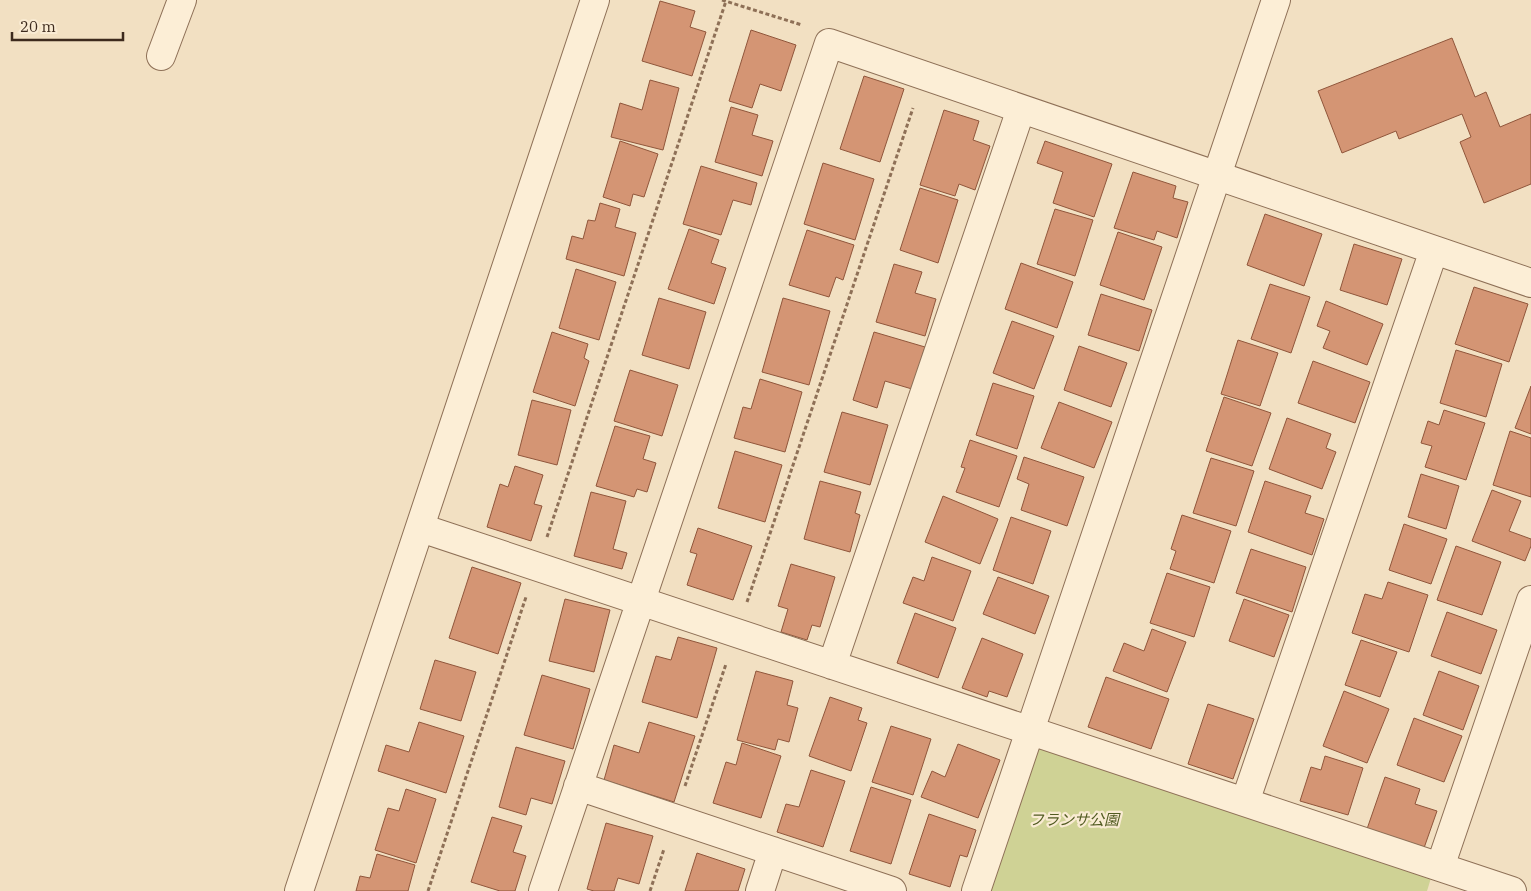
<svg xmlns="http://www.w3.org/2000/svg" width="1531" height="891" viewBox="0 0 1531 891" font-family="'IBM Plex Serif','Noto Sans JP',serif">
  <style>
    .green { fill: #cfd295 }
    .building { fill: #d49574; stroke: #90563b }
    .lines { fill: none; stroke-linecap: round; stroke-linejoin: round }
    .minor-casing { stroke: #8e7057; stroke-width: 30 }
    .path { stroke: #8e7057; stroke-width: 3; stroke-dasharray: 4 2.5; stroke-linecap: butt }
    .minor { stroke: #fceed6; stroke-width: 28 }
    .labels { text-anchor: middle; stroke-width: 4.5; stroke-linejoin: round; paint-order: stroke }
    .park-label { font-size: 15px; font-style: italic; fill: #515b21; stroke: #f9ebd3 }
  </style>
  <rect width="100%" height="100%" fill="#f2e0c2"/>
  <path class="green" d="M1030,730L1435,865L1427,891H976Z"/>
  <path class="building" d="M660,1L695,11L690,27L706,32L692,76L642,61Z
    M751,30L796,45L781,91L760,84L752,108L729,101Z
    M1452,38L1475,97L1486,92L1500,127L1531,114V184L1484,203L1460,142L1471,137L1462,114L1399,139L1396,131L1342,153L1318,91Z
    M864,76L904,89L880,162L840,149Z
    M650,80L679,88L663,150L611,137L620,103L642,110Z
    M731,107L758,115L752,135L773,141L762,176L715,162Z
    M944,110L979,121L973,140L990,146L975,190L959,184L955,196L920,185Z
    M620,141L658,154L644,197L633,194L630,206L603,197Z
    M1045,141L1112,164L1094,217L1053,203L1063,172L1037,163Z
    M823,163L874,179L855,240L804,224Z
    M701,166L757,183L751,205L733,200L721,235L683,224Z
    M1133,172L1176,186L1173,198L1188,202L1177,238L1157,231L1154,240L1114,228Z
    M920,188L958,200L938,263L900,250Z
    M600,203L620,209L615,227L636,233L624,276L566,259L572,236L583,239L588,220L595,221Z
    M1055,209L1093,220L1075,276L1037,264Z
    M1265,214L1322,234L1304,286L1247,265Z
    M689,229L719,240L711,263L726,268L714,304L668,289Z
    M807,230L854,245L843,280L836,277L829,297L789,285Z
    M1118,232L1162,247L1144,300L1100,285Z
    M1354,244L1402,259L1387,305L1340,290Z
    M1021,263L1073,282L1057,328L1005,309Z
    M894,264L922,272L915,293L936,299L925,336L876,322Z
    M576,269L616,282L599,340L559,328Z
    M1270,284L1310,297L1291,353L1251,339Z
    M1474,287L1528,304L1509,362L1455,344Z
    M1101,294L1152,310L1139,351L1088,335Z
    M659,298L706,312L689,369L642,355Z
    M783,298L830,311L809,385L762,372Z
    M1326,301L1383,324L1367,365L1323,348L1330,331L1317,326Z
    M1012,321L1054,336L1034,389L993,373Z
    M552,332L588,344L584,358L589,361L575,406L533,392Z
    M874,332L925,347L912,389L885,381L877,408L853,400Z
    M1238,340L1278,353L1260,406L1221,394Z
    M1079,346L1127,363L1111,407L1064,390Z
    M1456,350L1502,364L1486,417L1440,403Z
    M1313,361L1370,382L1355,423L1298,403Z
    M630,370L678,385L662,436L614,421Z
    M760,379L802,392L785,452L734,438L743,407L751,409Z
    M993,383L1034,396L1017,449L976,435Z
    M1531,386V434L1515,428Z
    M1224,397L1271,413L1252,466L1206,451Z
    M532,400L571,410L557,465L518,455Z
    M1059,402L1112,422L1094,468L1041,448Z
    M1444,410L1485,423L1466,480L1425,467L1432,446L1421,443L1428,421L1439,425Z
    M842,412L888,425L870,485L824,472Z
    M1287,418L1331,434L1326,448L1336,452L1322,489L1269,469Z
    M615,426L650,436L643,459L656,463L647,492L637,489L634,497L596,486Z
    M1510,431L1531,438V497L1493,485Z
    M970,440L1017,456L999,507L956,492L965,468L961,467Z
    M735,451L782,465L765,522L718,508Z
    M1024,457L1084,477L1067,526L1021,510L1029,484L1017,479Z
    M1211,458L1254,471L1236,526L1193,513Z
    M515,466L543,475L534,504L542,506L531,541L487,527L500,484L508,487Z
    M1421,474L1459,486L1446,529L1408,517Z
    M820,481L861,492L855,513L860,515L850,552L804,539Z
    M1265,481L1311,496L1305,513L1324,519L1312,555L1248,532Z
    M1492,490L1521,501L1509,531L1531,539V546L1525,561L1472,541Z
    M591,492L626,501L613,549L627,553L622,569L574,556Z
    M943,496L998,519L980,564L925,542Z
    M1182,515L1231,531L1214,583L1170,569L1176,551L1171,549Z
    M1011,517L1051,531L1033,584L993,570Z
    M1404,524L1447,539L1431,584L1389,570Z
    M698,528L752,546L733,600L687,585L697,554L690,552Z
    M1456,546L1501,562L1482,615L1437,600Z
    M1251,549L1306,567L1292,612L1236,593Z
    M932,557L971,571L953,621L903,603L913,577L924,581Z
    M791,564L835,577L820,627L812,625L807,640L781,632L788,609L778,606Z
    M472,567L521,583L498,654L449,638Z
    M1167,573L1210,587L1194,637L1150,623Z
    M998,577L1049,596L1035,634L983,614Z
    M1388,582L1428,595L1409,652L1352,633L1365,594L1382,599Z
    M565,599L610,610L594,672L549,661Z
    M1244,599L1289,615L1274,657L1229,641Z
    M1447,612L1497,630L1481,674L1431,656Z
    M915,613L956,628L938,678L897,663Z
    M1152,629L1186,642L1167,692L1113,671L1124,643L1144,651Z
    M678,637L717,648L697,718L642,702L656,656L671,660Z
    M982,638L1023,654L1007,697L989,691L987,697L962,688Z
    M1361,640L1397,652L1380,697L1345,685Z
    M435,660L476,672L461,721L420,709Z
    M756,671L793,681L787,705L798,708L789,742L778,739L775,750L737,740Z
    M1439,671L1479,686L1463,730L1423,715Z
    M542,675L590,689L573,749L524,735Z
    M1106,677L1169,699L1151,749L1088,727Z
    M1344,691L1389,709L1367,763L1323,746Z
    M830,697L862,708L858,720L867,723L851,771L809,756Z
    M1208,704L1254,719L1233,779L1188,764Z
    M1414,718L1462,736L1444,782L1397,765Z
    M419,722L464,736L446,793L378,771L386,745L409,752Z
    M649,722L695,736L674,802L604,780L614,745L639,753Z
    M891,726L931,739L913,795L872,782Z
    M742,743L781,756L761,818L713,803L726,762L736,765Z
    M958,744L1000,760L978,818L921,797L932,771L945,777Z
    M516,747L565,761L552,804L531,798L526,815L499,807Z
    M1325,756L1363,768L1348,815L1300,801L1311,767L1321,770Z
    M811,770L845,781L823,847L777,832L786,804L799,807Z
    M1385,777L1420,789L1415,804L1437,811L1424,848L1367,829Z
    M871,787L911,800L891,864L850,851Z
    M406,789L436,799L416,863L375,850L388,808L399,811Z
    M929,814L976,830L967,857L960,855L950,887L909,874Z
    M492,817L522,826L513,852L526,856L515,891H500L471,882Z
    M606,823L653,836L639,884L618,878L614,891H594L587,889Z
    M697,853L745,869L738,891H685Z
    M377,854L415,865L408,891H356L360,876L370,878Z"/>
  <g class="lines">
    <defs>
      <path id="minor" d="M161,56L182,0
        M421,528L1512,891
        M832,665L1021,109
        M578,786L892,891
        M1245,802L1434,250
        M1440,867L1531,600
        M299,891L595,0
        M543,891L829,43L1531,283
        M760,891L773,851
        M976,891L1276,0"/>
    </defs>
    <use href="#minor" class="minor-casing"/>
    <path class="path" d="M722,0L802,25
      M547,537L726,1
      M747,602L913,108
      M685,786L726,664
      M428,891L526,597
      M650,891L664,849"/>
    <use href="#minor" class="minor"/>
  </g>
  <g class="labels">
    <g class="park-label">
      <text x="1074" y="825">フランサ公園</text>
    </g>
  </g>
  <path d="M12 32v8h111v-8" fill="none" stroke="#3d2a1d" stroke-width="2.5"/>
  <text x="20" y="32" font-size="15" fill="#3d2a1d" stroke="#f9ebd3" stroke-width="4" paint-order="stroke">20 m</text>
</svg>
